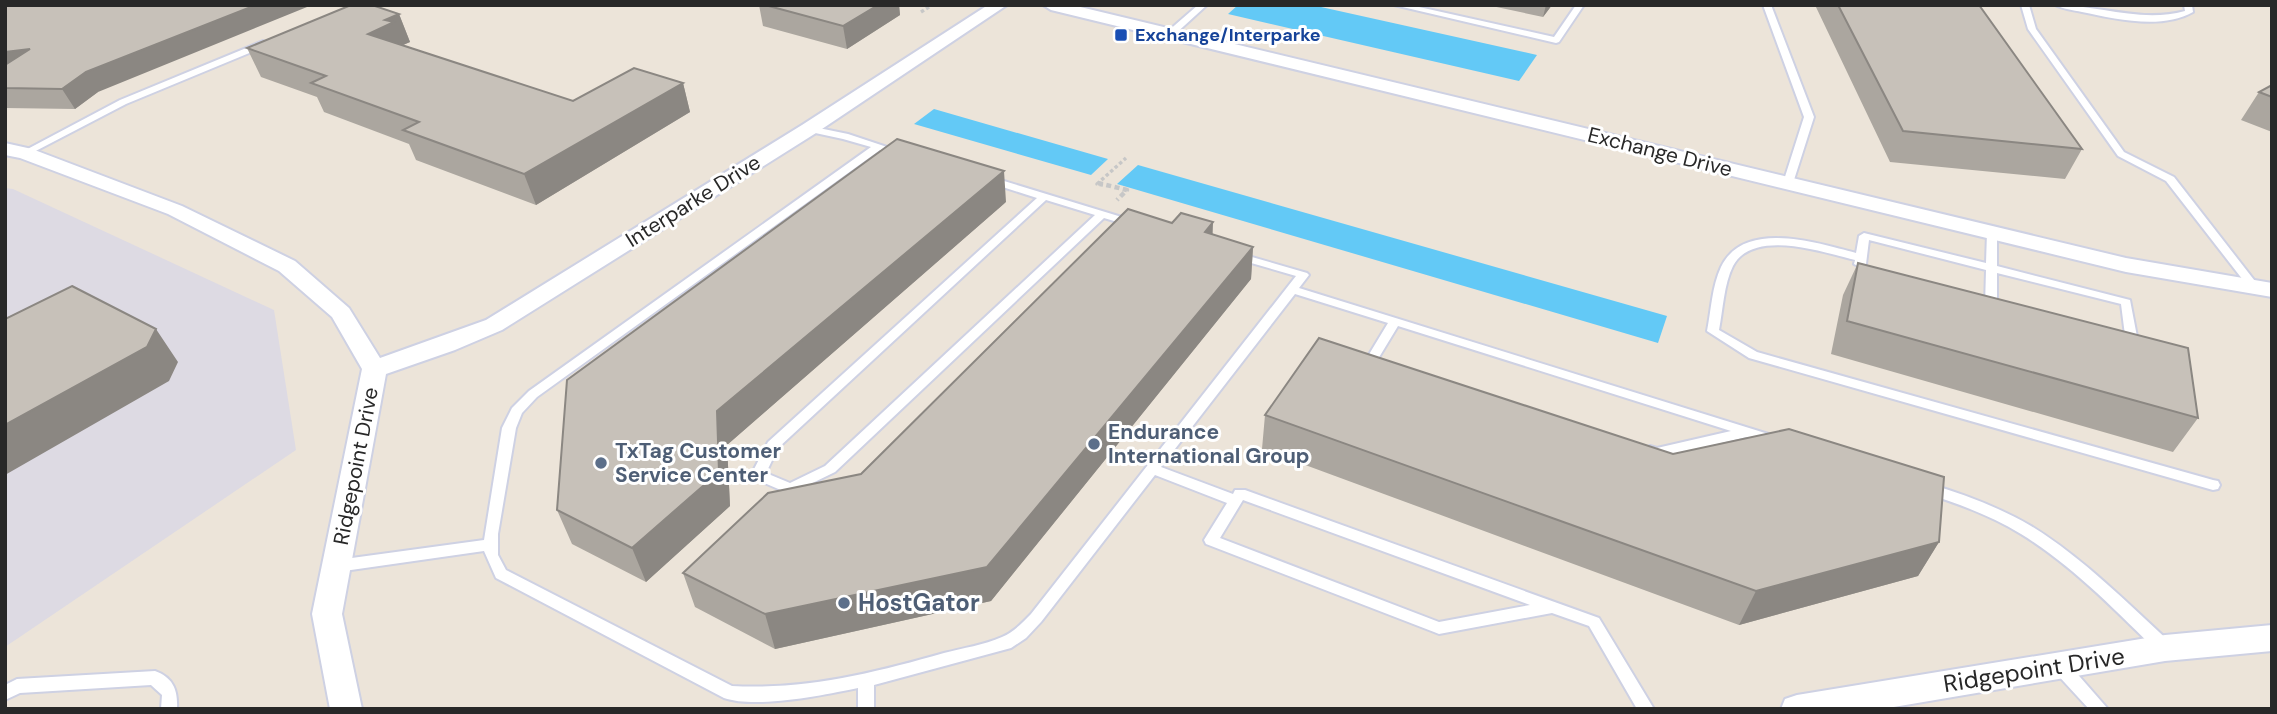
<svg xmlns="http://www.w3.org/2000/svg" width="2277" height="714" viewBox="0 0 2277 714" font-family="'DM Sans',sans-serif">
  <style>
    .industrial { fill: #dddae3 }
    .water { fill: #63c9f6 }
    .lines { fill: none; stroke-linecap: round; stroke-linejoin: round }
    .lane-casing { stroke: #ced1e3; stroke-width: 4 }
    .street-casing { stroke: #ced1e3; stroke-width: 4 }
    .path-far1 { stroke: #c7c7c7; stroke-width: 3.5; stroke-dasharray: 3.5 2.5; stroke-linecap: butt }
    .path { stroke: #c7c7c7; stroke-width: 4.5; stroke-dasharray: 5 3.5; stroke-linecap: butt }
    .lane { fill: #fff; fill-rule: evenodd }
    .street { fill: #fff; fill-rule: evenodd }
    .wall { fill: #aba69f }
    .shaded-wall { fill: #8b8782 }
    .building { fill: #c7c1b9; stroke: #8b8782; stroke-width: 2 }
    .transit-dot { fill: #1a4fb4; stroke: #fff; stroke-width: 2.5 }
    .service-dot { fill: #5c6f8a; stroke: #fff; stroke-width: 2.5 }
    .labels { text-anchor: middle; stroke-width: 6; stroke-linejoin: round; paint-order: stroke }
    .far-transit-label { font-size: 18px; font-weight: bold; fill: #164399; stroke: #fff; text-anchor: start }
    .street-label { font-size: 21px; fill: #282828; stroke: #fff }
    .service-label { font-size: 21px; font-weight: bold; fill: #4e5e75; stroke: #fff; text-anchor: start }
    .near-service-label { font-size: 24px; font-weight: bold; fill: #4e5e75; stroke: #fff; text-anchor: start }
    .near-street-label { font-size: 24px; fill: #282828; stroke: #fff }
  </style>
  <rect width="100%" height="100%" fill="#ece4d9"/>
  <path class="industrial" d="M5,188L13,189L274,310L296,450L5,647Z"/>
  <path class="water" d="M1238,5H1312L1537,55L1519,81L1228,14Z
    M934,109L1108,159L1091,175L914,124Z
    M1138,165L1667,316L1658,343L1117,184Z"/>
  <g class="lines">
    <defs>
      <path id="lane" d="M1198,5H1207L1173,36H1167V32Z
        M1394,5H1410L1554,37L1576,5H1584L1559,42L1556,43Z
        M1763,5H1771L1814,117L1793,183L1788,186L1783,183L1804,117Z
        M2021,5H2029L2036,29L2124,152L2174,177L2258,285L2260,287L2258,289H2250L2166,181L2118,156L2028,29Z
        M2055,5C2099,5 2141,23 2185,11L2184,5H2192L2193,12C2162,30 2115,19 2082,12C2073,10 2063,9 2055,5Z
        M263,41L267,44L266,46L126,104L28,155H22L20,153L120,100Z
        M809,126L848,134L905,153L900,156L880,150L537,397L522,413L516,428L498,534V555L506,570L732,686C805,690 874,673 944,653C963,648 984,645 1002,637C1014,632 1022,623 1031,614L1296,276L1234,258L1232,256L1238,253L1307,273L1309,275L1299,288L1778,437L1780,440L1778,443L1773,445L1747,437L1657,458L1645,454L1643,451L1645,448L1650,446L1657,448L1731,431L1398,326L1378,359L1386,364L1380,368C1375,367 1368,366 1365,361L1388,323L1295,294L1161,467L1233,494L1235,490H1245L1599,618L1654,709H1637L1589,626L1552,613L1439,634L1434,632L1206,544L1204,540L1227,503L1155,475L1041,622L1026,638L1011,648L874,685V709H858V688C824,695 756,709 724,698L496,578L484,551L337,572L332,570L330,566L332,562L337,560L484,540L502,428L512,408L529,391L871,147L843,139L806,131L804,129ZM1243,500L1530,605L1439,622L1220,538Z
        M991,177L1138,222L1139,224L1134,227L1104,218L835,472L790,494L753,478L751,475L768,442L1037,198L987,182V178ZM1046,200L1095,215L825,466L790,483L766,473L778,448Z
        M1992,230L1997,233V266L2130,300L2139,347L2137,350H2129L2124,346L2126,343L2121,304L1997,273V310L1991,314L1982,309L1985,306L1986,270L1869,240L1866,264L1860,267L1854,264L1855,260C1823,252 1753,228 1733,266C1724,284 1723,309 1719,330L1757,352L2213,480L2218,481L2220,485L2218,489L2213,490L1749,358L1707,331C1711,311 1712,286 1721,267C1744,219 1817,243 1856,253L1859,236L1864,233L1986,263L1987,233Z
        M1927,483C1963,494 1999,507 2031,526C2083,558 2126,602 2171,643L2173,648L2171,653L2165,654L2159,653C2116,611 2073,566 2021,534C1990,515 1956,503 1922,492L1920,488L1922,484Z
        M2060,659L2066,661L2108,709H2089L2054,671L2052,666L2054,661Z
        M155,671C174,678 178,691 177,709H161L162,695L151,685L20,693L5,700V685L17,679Z"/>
      <path id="street" d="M988,5H1007L816,133L502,330L455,350L386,374L342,614L362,709H330L312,614L362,369L332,317L279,271L168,214L20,158L5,155V143L32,149L182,206L295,261L349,308L380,358L486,320L802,125Z
        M1043,5H1072L2126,258L2272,283V297L2126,272L1051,10Z
        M2272,625V651L2165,661L1882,709H1781L1785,699L1797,695L2165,635Z"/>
    </defs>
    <use href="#lane" class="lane-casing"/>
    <use href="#street" class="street-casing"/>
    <path class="path-far1" d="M921,12L932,5
      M1103,185L1097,184L1126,158"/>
    <path class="path" d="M1098,183L1127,190L1117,200"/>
    <use href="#lane" class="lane"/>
    <use href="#street" class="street"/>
  </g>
  <path class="wall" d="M5,5L98,92L75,109L5,108Z
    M759,5H899L900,15L847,49L763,26Z
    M1487,5H1552L1543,17Z
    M1815,5H1979L2082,149L2065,179L1890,162Z
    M399,14L410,42L403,45L573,101L683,83L690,112L536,205L416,160L409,144L324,112L317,97L261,77L247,48Z
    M2272,85V132L2241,120L2259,92Z
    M1006,202L727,445L730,506L646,582L572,544L557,510Z
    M1213,235L1253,247L1251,279L991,601L775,649L695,607L683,573L861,474Z
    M1858,263L2198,418L2173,452L1831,354L1843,295Z
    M1265,415L1939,542L1918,576L1739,625L1262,449Z"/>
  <path class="shaded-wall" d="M256,5H312L98,92L75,109L62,89L86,72Z
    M878,5H899L900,15L847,49L843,26Z
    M1546,5H1552L1543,17Z
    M399,14L410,42L403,45L368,34L385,20Z
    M30,49L5,73V52Z
    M683,83L690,112L536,205L524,174Z
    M1004,171L1006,202L727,445L730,506L646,582L632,548L717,411Z
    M1213,222L1212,254L1205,232Z
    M1253,247L1251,279L991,601L775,649L765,614Z
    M156,329L178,362L169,381L5,475V425Z
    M1939,542L1918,576L1739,625L1756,591Z"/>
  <path class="building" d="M5,5H256L86,72L62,89L5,88V65L30,49L5,52Z
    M351,5H372L399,14L385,20L394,22L368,34L573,101L634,68L683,83L524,174L403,130L419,122L311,83L326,76L247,48Z
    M765,5H878L843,26Z
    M1838,5H1979L2082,149L1903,131Z
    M2272,85V97L2259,92Z
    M897,139L1004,171L717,411L719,472L632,548L557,510L567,380Z
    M1128,209L1172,223L1181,213L1213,222L1205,232L1253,247L987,567L765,614L683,573L768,493L861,474Z
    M1858,263L2188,348L2198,418L1847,321Z
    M72,286L156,329L147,347L5,425V319Z
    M1319,338L1673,454L1789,429L1944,477L1939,542L1756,591L1265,415Z"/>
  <rect class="transit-dot" x="1114" y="28" width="14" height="14" rx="3.5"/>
  <g class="service-dot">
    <circle cx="1094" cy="444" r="7"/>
    <circle cx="601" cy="463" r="7"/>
    <circle cx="844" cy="603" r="7"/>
  </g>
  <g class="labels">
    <g class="far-transit-label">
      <text x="1135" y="41">Exchange/Interparke</text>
    </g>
    <g class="street-label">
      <text transform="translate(1660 152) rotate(14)" y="7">Exchange Drive</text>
      <text transform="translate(693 201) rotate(-32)" y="7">Interparke Drive</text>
      <text transform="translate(356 466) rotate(-79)" y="7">Ridgepoint Drive</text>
    </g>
    <g class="service-label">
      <text x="1108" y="439">Endurance<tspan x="1108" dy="24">International Group</tspan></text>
      <text x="615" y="458">TxTag Customer<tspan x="615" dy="24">Service Center</tspan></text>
    </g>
    <g class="near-service-label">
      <text x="858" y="611">HostGator</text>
    </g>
    <g class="near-street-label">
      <text transform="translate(2034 670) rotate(-9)" y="8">Ridgepoint Drive</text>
    </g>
  </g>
  <rect width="2277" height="714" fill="none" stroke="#282828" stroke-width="14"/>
</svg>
